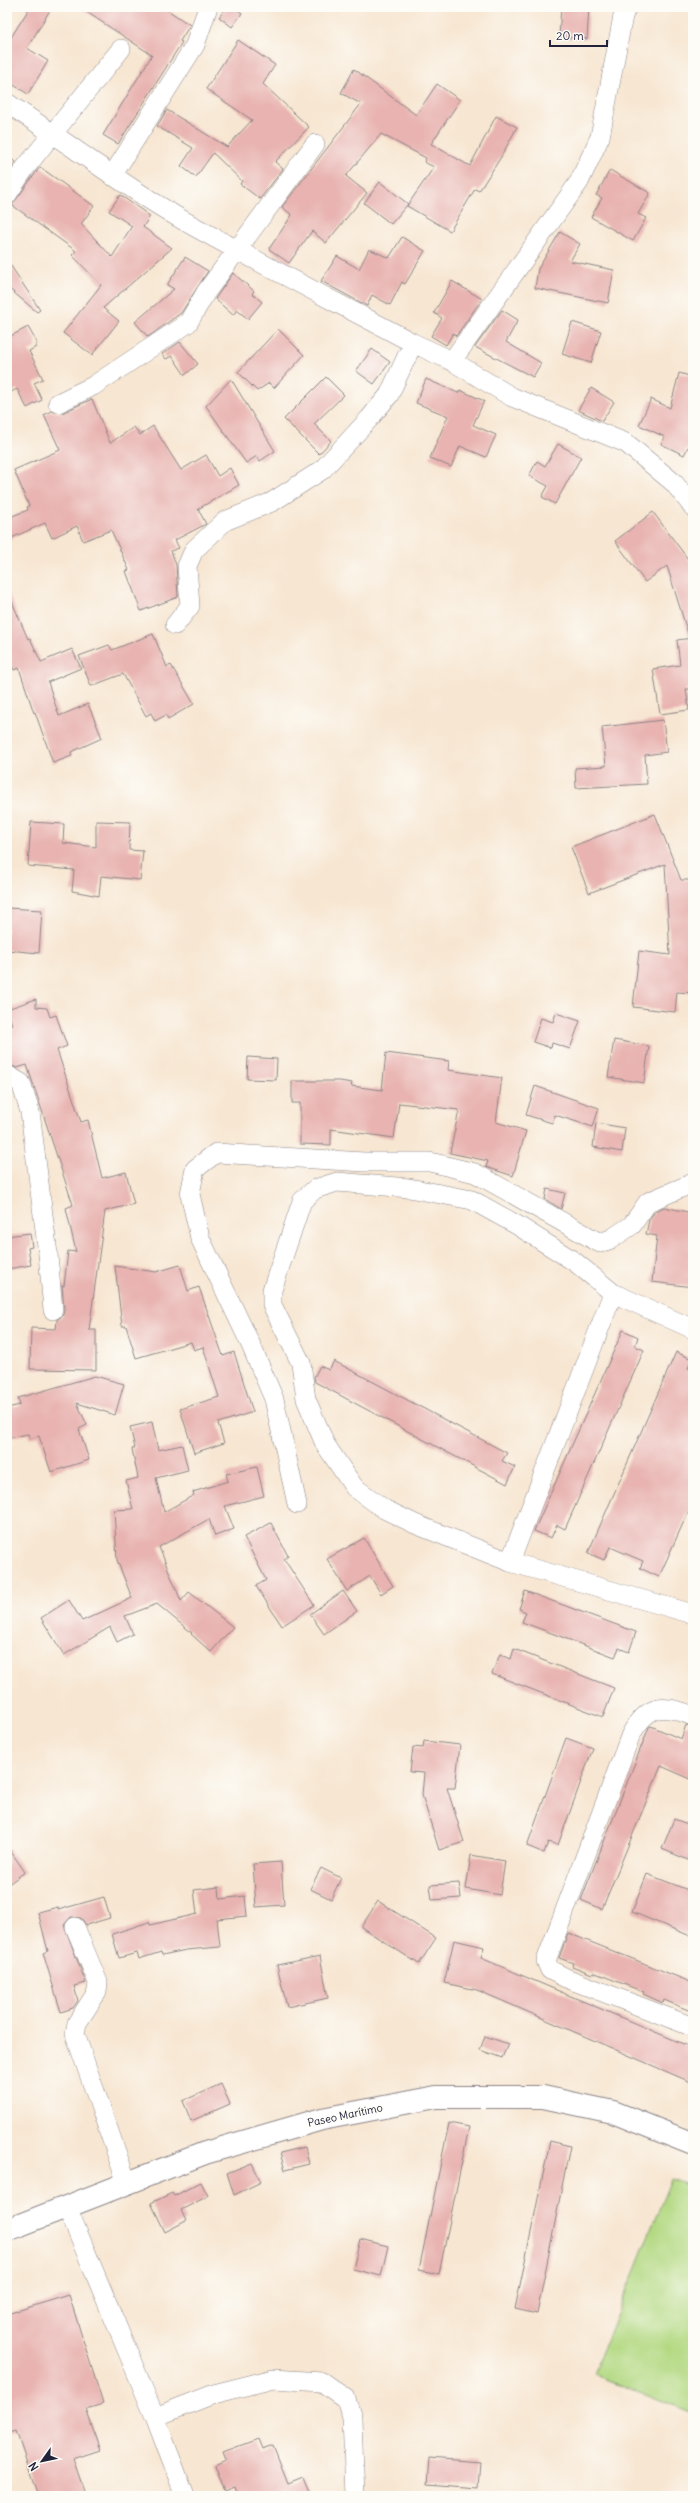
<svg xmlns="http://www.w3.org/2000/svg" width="700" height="2503" viewBox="0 0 700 2503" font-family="Delius,sans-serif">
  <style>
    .green { fill: #b3d982; stroke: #6a7e5e }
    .building { fill: #e8b3b0 }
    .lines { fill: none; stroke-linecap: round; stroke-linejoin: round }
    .minor-casing { stroke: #8c8486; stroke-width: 20 }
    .major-casing { stroke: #8c8486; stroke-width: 24 }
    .minor { stroke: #fff; stroke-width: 19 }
    .major { stroke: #fff; stroke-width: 22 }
    .labels { text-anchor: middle; stroke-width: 3; stroke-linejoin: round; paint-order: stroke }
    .street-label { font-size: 11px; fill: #22223b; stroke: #fdfcf7 }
  </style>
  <rect width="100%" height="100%" fill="#fdfcf7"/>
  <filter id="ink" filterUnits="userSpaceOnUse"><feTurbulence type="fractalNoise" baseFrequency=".025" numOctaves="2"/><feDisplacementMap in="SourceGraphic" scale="8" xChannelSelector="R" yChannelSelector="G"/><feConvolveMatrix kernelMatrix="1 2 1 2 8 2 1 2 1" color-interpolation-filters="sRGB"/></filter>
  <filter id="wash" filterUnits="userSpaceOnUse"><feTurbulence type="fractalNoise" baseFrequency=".012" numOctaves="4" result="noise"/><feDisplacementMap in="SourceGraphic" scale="16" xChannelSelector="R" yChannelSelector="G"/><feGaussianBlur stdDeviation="0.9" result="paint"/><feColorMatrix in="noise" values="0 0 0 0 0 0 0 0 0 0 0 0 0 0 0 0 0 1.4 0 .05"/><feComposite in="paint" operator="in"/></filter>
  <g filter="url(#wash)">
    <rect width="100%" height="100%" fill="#f7e6d1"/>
    <path class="green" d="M671,2179L693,2187V2414L593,2374Z"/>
    <g id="blocks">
      <path class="building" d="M30,7H52L27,48L48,61L28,94L7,81V44Z
        M79,7H163L190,25L180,41L182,42L118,144L103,135L152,55Z
        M227,7H234L242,13L232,27L219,17Z
        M561,7H589L587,39L559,37Z
        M238,40L275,65L263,84L309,127L275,162L283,169L260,199L240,184L242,181L213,153L196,177L181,166L193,148L157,126L167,110L227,147L252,120L206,89Z
        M354,69L416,115L437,84L460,100L431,144L470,166L496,116L517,127L501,157L479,191L475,189L450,231L407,206L434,167L424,162L426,158L381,134L346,176L367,193L326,243L312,231L289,263L269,249L292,215L282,207L361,104L341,93Z
        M7,157L16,162L7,175Z
        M40,167L94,206L81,224L112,257L132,226L109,211L120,195L150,216L143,227L172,248L103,308L119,321L92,355L63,333L101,285L72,255L76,251L12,205Z
        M610,170L650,193L638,214L646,218L633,241L591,217L602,198L596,195Z
        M380,182L408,204L391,224L364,203Z
        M560,232L580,244L570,261L614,270L608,303L535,288L538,269Z
        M402,237L425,251L405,284L402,282L390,305L372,295L367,306L321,281L337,256L359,269L369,249L389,258Z
        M185,257L208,271L181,313L148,337L135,322L174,289L167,285Z
        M7,260L40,310L37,312L7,287Z
        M233,273L254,291L252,294L262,302L248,319L237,310L233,315L215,299Z
        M452,281L482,299L456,336L453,333L446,345L431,336L442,318L434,313Z
        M502,310L518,320L506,342L541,363L533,377L475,347Z
        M572,322L601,331L591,363L562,354Z
        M28,327L36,341V347L29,351L43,379L34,383L42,400L27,408L17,389L7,394V338Z
        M278,329L304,355L274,388L269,383L257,391L238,372Z
        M180,342L198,364L185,375L172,356L166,359L162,354Z
        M372,349L390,362L374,384L356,371Z
        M679,373L693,377V450L688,447L684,455L661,444L665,437L639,425L651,399L670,408Z
        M326,377L344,395L314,424L331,441L319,454L284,419Z
        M231,379L275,451L260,461L257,456L246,463L206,406Z
        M426,379L458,393L460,390L484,401L473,425L496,435L486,457L460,446L451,467L430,458L448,416L416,403Z
        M591,388L614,402L602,421L578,410Z
        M92,399L110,443L134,427L140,435L153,426L181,470L206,455L218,476L230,468L239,485L198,509L206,524L175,540L179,548L171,551L176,565L178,597L141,611L126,571L129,570L111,530L83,541L77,526L52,538L45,523L7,540V518L28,510L27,507L29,506L14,470L60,450L44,415L51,411L62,413Z
        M558,444L581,457L555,504L542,497L548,486L529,476L537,461L545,466Z
        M653,512L693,566V636L689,637L667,566L645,582L615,541Z
        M7,590L28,639L30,638L41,662L72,649L81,668L48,682L59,716L88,704L102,738L71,752L72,756L53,763L35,712L34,713L19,668L14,670L7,655Z
        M153,634L167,667L171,665L194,704L168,719L166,715L155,721L151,713L146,716L123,674L91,686L79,656L109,645L112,650Z
        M693,638V689H686L689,710L660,714L653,669L680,665L677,640Z
        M663,720L667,752L645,755L647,784L576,788L575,768L606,766L602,727Z
        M655,814L681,880H693V993L677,992L675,1012L633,1007L639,951L670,955L665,864L589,893L571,847Z
        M96,821L130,822L129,850L143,851L140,880L101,876L99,896L72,891L74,870L28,866L31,822L64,824L63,843L96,847Z
        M7,908L42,910L39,953L7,950Z
        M36,999V1007L47,1008L50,1017L56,1015L67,1046L57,1050L81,1122L88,1120L102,1178L126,1172L134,1204L105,1211L89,1330H96V1370L30,1369L31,1328L56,1329L57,1320L63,1315L64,1309L62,1285L64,1286L68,1251L76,1252L66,1208L73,1205L27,1065L17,1068L7,1064V1027L12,1025L7,1009Z
        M556,1013L580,1021L570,1049L552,1043L551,1048L533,1042L541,1018L553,1022Z
        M614,1040L649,1046L644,1083L608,1077Z
        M386,1053L449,1061L448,1070L502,1078L496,1122L526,1131L513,1176L486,1167L488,1161L450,1153L459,1110L399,1103L394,1138L331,1129V1145L300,1144V1103H292V1081H340L352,1083L351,1086L382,1090Z
        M248,1057L277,1059L276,1080L247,1079Z
        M535,1086L599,1108L593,1127L555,1115L552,1123L526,1115Z
        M596,1123L625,1128L622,1152L593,1147Z
        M547,1189L565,1193L561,1209L545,1199Z
        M664,1207L693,1213V1287L652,1282L657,1236L646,1234L649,1220L655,1211Z
        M30,1233L32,1247L28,1248L31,1265L7,1269V1236Z
        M180,1265L188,1291L199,1287L223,1356L234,1352L253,1412L218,1423L224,1443L194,1453L180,1409L219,1397L203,1347L194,1350L191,1342L136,1358L126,1326H122L115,1266L156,1272Z
        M623,1330L638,1337L635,1346L644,1350L565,1529L557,1525L551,1538L534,1531Z
        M676,1352L692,1359L688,1368L693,1371V1501L659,1577L640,1568L643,1561L610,1547L604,1560L588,1553Z
        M334,1361L507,1453L502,1461L515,1467L507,1484L315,1382L314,1377L320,1366L329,1370Z
        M95,1376L124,1384L115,1415L77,1403L87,1425L79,1429L89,1460L51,1472L39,1436L30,1439L28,1434L7,1438V1408L20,1405L18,1398Z
        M152,1422L158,1450L182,1445L188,1470L156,1478L164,1512L194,1495L193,1492L228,1481L226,1474L257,1467L264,1496L225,1506L234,1529L215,1536L209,1519L159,1547L181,1601L189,1592L233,1627L211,1652L191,1634L192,1633L157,1604L125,1616L133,1634L117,1642L110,1627L64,1655L41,1618L69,1600L82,1621L132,1598L117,1560L114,1510L133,1509L126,1481L138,1478L132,1449L135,1448L130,1427Z
        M271,1523L288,1556L284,1559L314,1605L282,1626L256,1586L266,1580L244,1537Z
        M364,1538L393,1586L381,1594L370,1576L347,1591L327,1559Z
        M343,1591L357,1611L324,1634L310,1614Z
        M525,1591L636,1632L629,1652L619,1648L615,1657L522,1622L526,1612L519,1609Z
        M514,1649L614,1688L603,1717L492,1674L500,1654L511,1659Z
        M686,1725L693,1727V1780L661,1766L602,1909L581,1900L649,1727L651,1726L681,1739Z
        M566,1738L593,1748L558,1845L548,1842L544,1853L527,1846Z
        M424,1741L460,1745L455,1788H447L464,1842L439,1850L422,1795L424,1773L410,1772L413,1747L423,1748Z
        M674,1819L693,1826V1862L662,1849Z
        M7,1846L25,1872L7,1885Z
        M471,1855L505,1861L500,1895L466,1889Z
        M281,1862L284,1905L256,1907L253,1864Z
        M321,1868L341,1878L331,1899L310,1889Z
        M647,1874L693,1892V1937L632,1912Z
        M459,1883L461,1898L432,1900L430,1885Z
        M219,1887L220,1899L245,1896L247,1916L217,1919L220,1947L186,1950L162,1955L161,1952L139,1959L137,1953L119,1958L112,1934L149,1922L150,1925L197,1914L194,1890Z
        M104,1897L110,1918L86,1925L81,1918L71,1917L64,1925L86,1983L74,1986L78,2001L73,2008L61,2012L43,1953L48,1951L38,1912L58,1907V1910Z
        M378,1901L436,1938L419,1964L361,1927Z
        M568,1933L693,1983V2012L664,2000L663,2003L643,1994L644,1992L593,1972L592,1974L572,1966L573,1963L559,1958Z
        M454,1940L484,1947L481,1958L693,2048V2083L477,1990L444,1983Z
        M320,1956L328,1998L287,2007L277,1965Z
        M485,2036L508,2044L502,2058L480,2050Z
        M221,2084L230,2104L191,2121L183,2101Z
        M449,2123L469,2127L439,2274L419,2270Z
        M550,2141L570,2146L537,2314L515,2309Z
        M305,2147L309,2164L285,2170L280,2153Z
        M252,2163L261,2182L234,2195L227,2173Z
        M201,2182L208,2196L181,2210L186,2221L165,2232L151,2203L172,2193L174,2196Z
        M360,2239L388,2246L381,2276L353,2269Z
        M69,2295L103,2404L86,2409L100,2450L73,2459L86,2496H38L16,2431L7,2434V2314Z
        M258,2439L262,2449L273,2445L288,2483L303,2477L311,2496H237L234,2487L224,2491L214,2465L226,2460L223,2452Z
        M429,2458L480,2462L478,2488L427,2484Z"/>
    </g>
  </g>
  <g filter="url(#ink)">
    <use href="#blocks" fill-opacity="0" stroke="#8c8486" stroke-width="1"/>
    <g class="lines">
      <defs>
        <path id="minor" d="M7,103C67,142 123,186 186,222C261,264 338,303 413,343L452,361L512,397L626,443L674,483L693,507
          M112,176L195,45L208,7
          M7,195L25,168L121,49
          M452,361L579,182L600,137L623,16L627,7
          M58,403L93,386L188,323L206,292L315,144
          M175,625L190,606L187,566L194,550L225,521L272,502L322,470L369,419L389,395L413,343
          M7,1075L21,1083L30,1112L48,1254L53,1310
          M693,1329L613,1293L575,1262L517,1225L472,1200L409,1188L337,1182L315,1189L302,1201L272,1290V1305L301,1363L306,1399L325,1444L354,1487L384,1509L415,1524L510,1562L693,1614
          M297,1504L274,1399L250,1343L200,1238L190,1194L195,1169L216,1153L364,1162H430L475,1173L600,1243L611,1239L632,1225L648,1202L693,1183
          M510,1562L613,1293
          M693,1716C662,1703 648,1705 631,1734L546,1961L550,1970L566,1978L693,2027
          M75,1927L98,1982L97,1992L77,2023L75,2034L127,2183
          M67,2207L155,2417L185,2496
          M155,2417L214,2394L273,2379L322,2382L346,2399L352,2418L355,2496"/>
        <path id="major" d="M7,2230L205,2153L322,2119L436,2097H543L613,2112L693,2144"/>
      </defs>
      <use href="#minor" class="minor-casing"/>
      <use href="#major" class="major-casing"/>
      <use href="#minor" class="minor"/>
      <use href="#major" class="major"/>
    </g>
  </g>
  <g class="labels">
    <g class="street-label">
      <text transform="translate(345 2115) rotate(-12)" y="4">Paseo Marítimo</text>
    </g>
  </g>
  <rect width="700" height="2503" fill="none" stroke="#fdfcf7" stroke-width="24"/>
  <g transform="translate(42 2461) rotate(237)" stroke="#fdfcf7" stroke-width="3" paint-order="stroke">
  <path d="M0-3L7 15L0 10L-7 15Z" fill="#22223b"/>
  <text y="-6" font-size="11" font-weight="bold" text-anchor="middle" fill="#22223b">N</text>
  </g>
  <path d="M550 40v6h57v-6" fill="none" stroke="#22223b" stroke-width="2"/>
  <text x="556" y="40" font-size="12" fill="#22223b" stroke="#fdfcf7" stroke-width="3" paint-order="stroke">20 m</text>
</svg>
